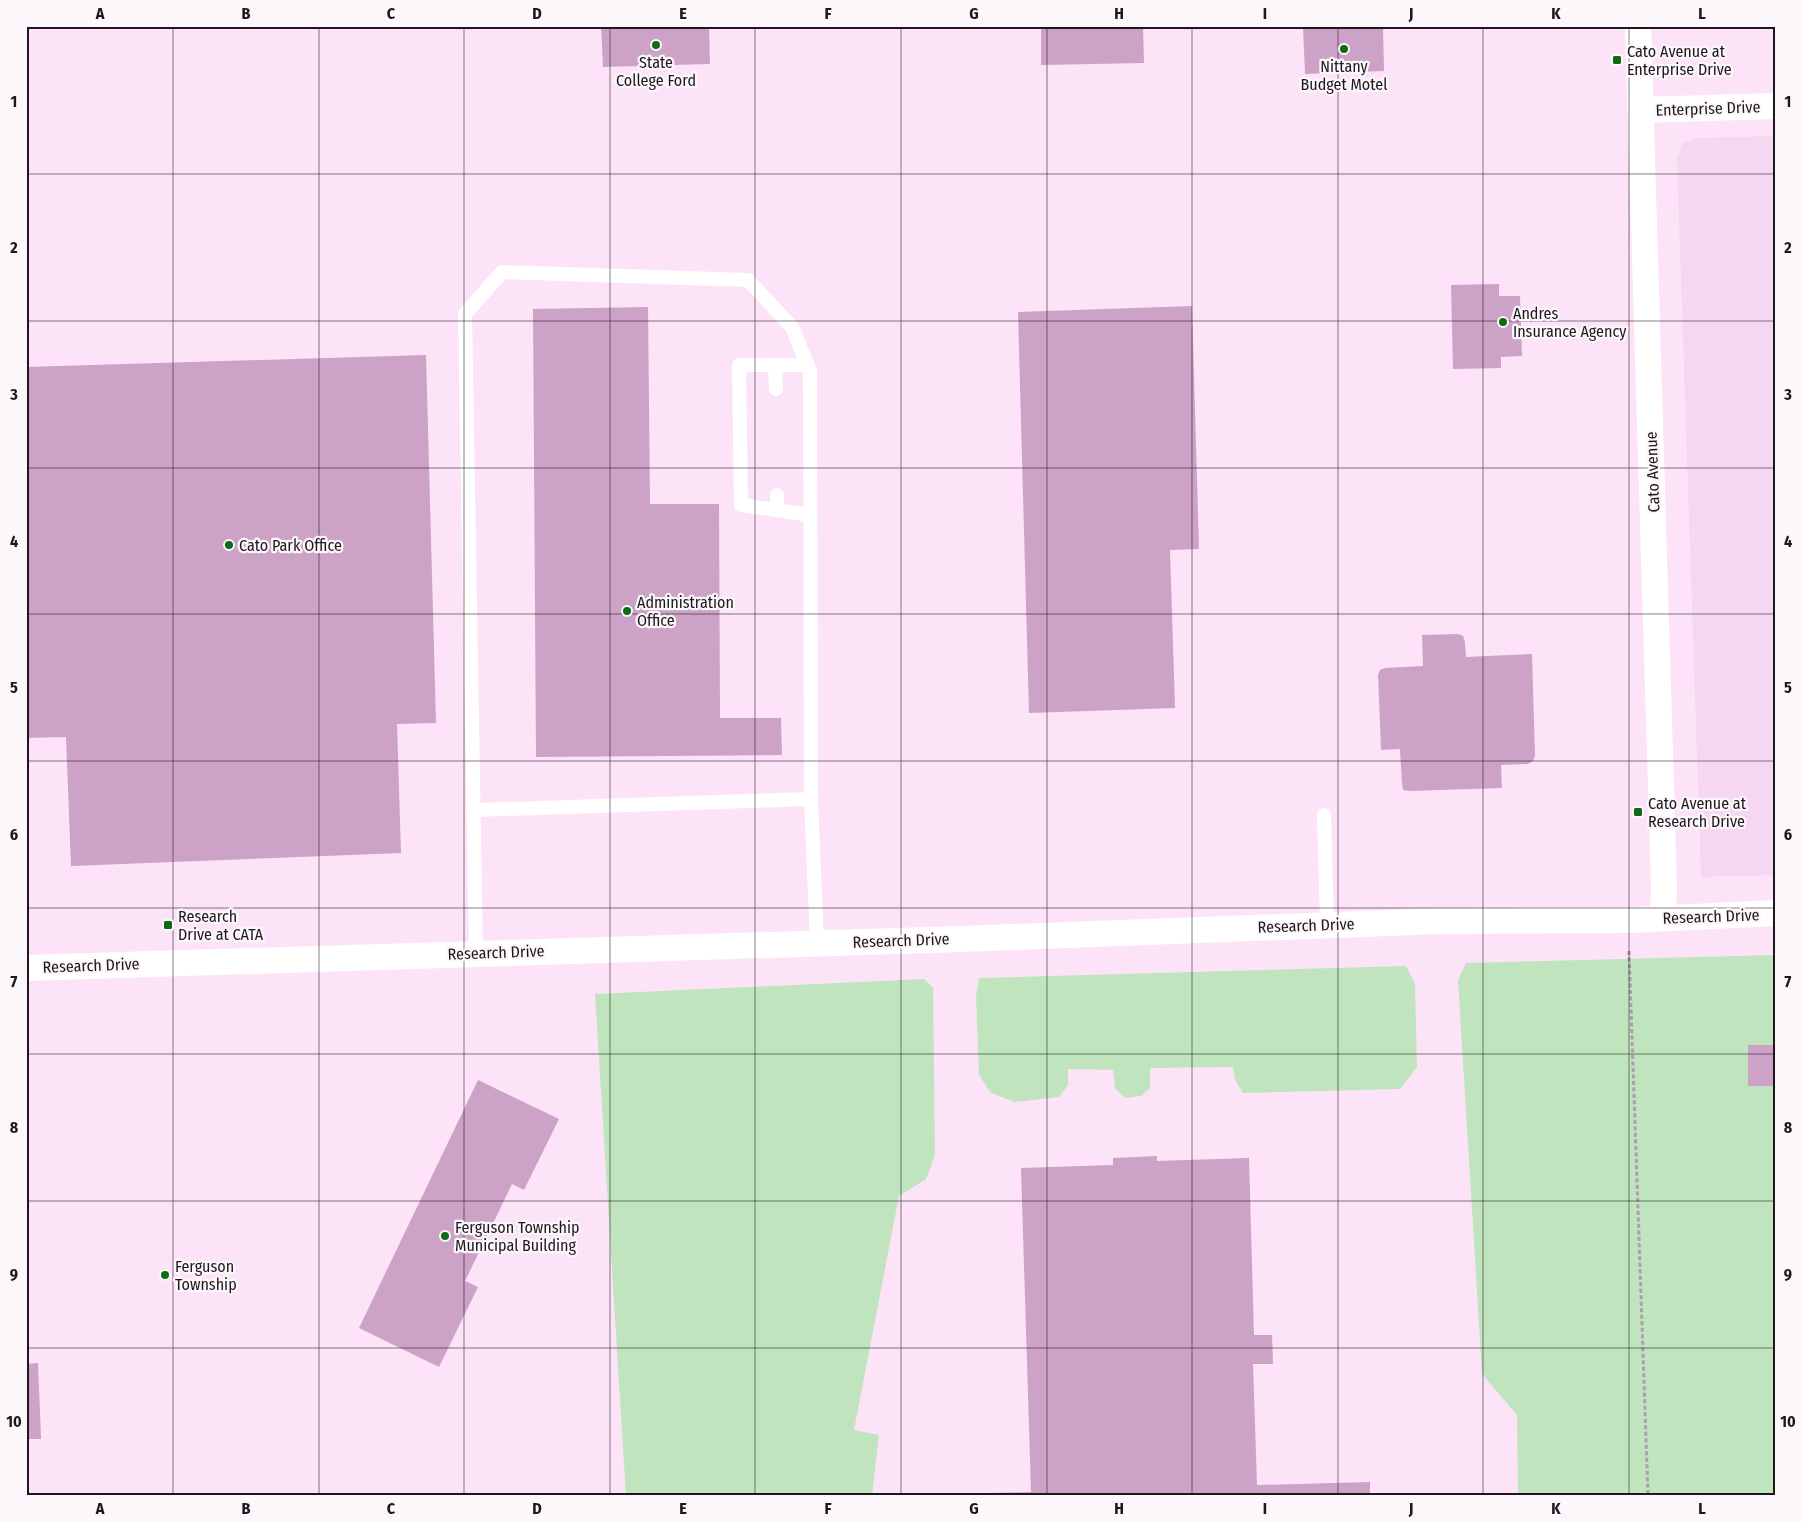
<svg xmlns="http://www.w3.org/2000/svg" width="1802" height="1522" viewBox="0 0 1802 1522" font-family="'Fira Sans Condensed',sans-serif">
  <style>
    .built { fill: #f6d7f2 }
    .green { fill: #c0e5be }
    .building { fill: #cca2c7 }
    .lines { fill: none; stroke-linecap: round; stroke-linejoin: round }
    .path { stroke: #af9cac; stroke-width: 3; stroke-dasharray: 4 2.5; stroke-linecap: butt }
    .lane { stroke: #fff; stroke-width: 14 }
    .street { stroke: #fff; stroke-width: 26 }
    .grid { fill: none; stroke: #1f171e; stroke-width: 1; stroke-opacity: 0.55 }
    .poi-dot { fill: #0f6a14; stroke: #fcf7fb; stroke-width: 2 }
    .labels { text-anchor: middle; stroke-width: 4.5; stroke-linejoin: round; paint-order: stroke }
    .poi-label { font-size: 16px; fill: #1f171e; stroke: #fcf7fb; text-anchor: start }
    .street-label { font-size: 16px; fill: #1f171e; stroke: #fcf7fb }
    .neatline { fill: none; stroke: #1f171e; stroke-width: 2 }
    .grid-label { font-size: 16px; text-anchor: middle; font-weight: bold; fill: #1f171e }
  </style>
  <rect width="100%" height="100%" fill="#fce3f8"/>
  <path class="built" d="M1776,136V875L1701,877L1677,160L1682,144L1696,138Z"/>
  <path class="green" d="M1776,955V1496H1518L1517,1415L1482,1374L1458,980L1466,963Z
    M1406,966L1415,984L1417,1067L1400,1089L1243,1093L1235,1080L1233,1067L1150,1068V1088L1141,1096L1125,1098L1115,1088L1113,1070L1068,1069V1085L1059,1097L1015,1102L991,1093L979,1075L976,996L979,978Z
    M924,979L933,988L935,1155L926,1179L899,1196L854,1430L879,1435L872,1496H626L595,994Z"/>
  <path class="building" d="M601,26H709L710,64L603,67Z
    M1041,26H1143L1144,63L1041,65Z
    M1303,26H1383L1384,71L1305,74Z
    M1499,284V296H1520L1522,356L1501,357V368L1453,369L1451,285Z
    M1192,306L1199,549L1170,550L1175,708L1029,713L1018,312Z
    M648,307L650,504H719L720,718H781L782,755L536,757L533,309Z
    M426,355L436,723L397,724L401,853L71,866L66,737L26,738V367Z
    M1458,634L1463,636L1465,642L1466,657L1532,654L1535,756L1533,761L1528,764L1501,765L1502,788L1410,791L1403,790L1402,784L1400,749L1381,750L1378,675L1380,670L1385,668L1423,666L1422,635Z
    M1748,1045H1776V1086H1748Z
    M478,1080L559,1119L524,1190L512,1184L465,1281L478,1287L439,1367L359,1328Z
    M1157,1156V1161L1249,1158L1254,1335H1272L1273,1364H1253L1257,1485L1370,1482V1496H956V1494L1031,1492L1021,1168L1113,1165V1158Z
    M38,1363L41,1439H26V1364Z"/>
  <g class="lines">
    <path class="path" d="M1629,951L1648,1496"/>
    <path class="lane" d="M775,365L776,389
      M807,365H739L741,505L810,515
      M777,510V495
      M474,810L811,799
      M1324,815L1327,925
      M476,953L465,314L502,272L748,280L792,327L810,371L811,799L817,943"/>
    <path class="street" d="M1638,26L1664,888L1663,918
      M1640,110L1776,106
      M26,968L961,939L1441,921L1631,920L1776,913"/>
  </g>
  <path class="grid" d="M173,26V1496M319,26V1496M464,26V1496M610,26V1496M755,26V1496M901,26V1496M1047,26V1496M1192,26V1496M1338,26V1496M1483,26V1496M1629,26V1496M26,174H1776M26,321H1776M26,468H1776M26,614H1776M26,761H1776M26,908H1776M26,1054H1776M26,1201H1776M26,1348H1776"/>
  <g class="poi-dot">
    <circle cx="656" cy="45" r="5"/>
    <circle cx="1344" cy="49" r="5"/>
    <rect x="1612" y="55" width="10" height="10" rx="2.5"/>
    <circle cx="1503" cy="322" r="5"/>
    <circle cx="229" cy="545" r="5"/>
    <circle cx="627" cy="611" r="5"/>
    <rect x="1633" y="807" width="10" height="10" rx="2.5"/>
    <rect x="163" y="920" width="10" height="10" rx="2.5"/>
    <circle cx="445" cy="1236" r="5"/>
    <circle cx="165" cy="1275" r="5"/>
  </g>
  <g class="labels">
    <g class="poi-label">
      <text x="1627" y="57">Cato Avenue at<tspan x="1627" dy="18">Enterprise Drive</tspan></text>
      <text x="656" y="68" text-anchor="middle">State<tspan x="656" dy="18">College Ford</tspan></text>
      <text x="1344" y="72" text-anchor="middle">Nittany<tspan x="1344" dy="18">Budget Motel</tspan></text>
      <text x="1513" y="319">Andres<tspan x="1513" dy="18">Insurance Agency</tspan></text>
      <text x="239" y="551">Cato Park Office</text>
      <text x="637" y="608">Administration<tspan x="637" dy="18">Office</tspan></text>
      <text x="1648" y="809">Cato Avenue at<tspan x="1648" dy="18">Research Drive</tspan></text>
      <text x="178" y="922">Research<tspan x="178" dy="18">Drive at CATA</tspan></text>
      <text x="455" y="1233">Ferguson Township<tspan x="455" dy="18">Municipal Building</tspan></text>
      <text x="175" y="1272">Ferguson<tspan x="175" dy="18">Township</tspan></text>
    </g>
    <g class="street-label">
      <text transform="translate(1708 108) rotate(-2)" y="6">Enterprise Drive</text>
      <text transform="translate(1652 472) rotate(-92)" y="6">Cato Avenue</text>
      <text transform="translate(1711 916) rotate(-2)" y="6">Research Drive</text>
      <text transform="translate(1306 925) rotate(-2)" y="6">Research Drive</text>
      <text transform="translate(901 940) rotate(-2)" y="6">Research Drive</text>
      <text transform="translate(496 952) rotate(-2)" y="6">Research Drive</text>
      <text transform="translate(91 965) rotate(-2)" y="6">Research Drive</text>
    </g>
  </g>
  <rect width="1802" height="1522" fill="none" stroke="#fcf7fb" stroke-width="55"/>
  <rect x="28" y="28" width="1746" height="1466" class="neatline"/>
  <g class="grid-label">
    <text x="100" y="19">A</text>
    <text x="246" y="19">B</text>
    <text x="391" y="19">C</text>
    <text x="537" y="19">D</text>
    <text x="683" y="19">E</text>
    <text x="828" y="19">F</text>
    <text x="974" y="19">G</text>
    <text x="1119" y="19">H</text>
    <text x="1265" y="19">I</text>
    <text x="1411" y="19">J</text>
    <text x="1556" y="19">K</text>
    <text x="1702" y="19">L</text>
    <text x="14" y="107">1</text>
    <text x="1788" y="107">1</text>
    <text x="14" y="253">2</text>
    <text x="1788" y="253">2</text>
    <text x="14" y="400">3</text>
    <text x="1788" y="400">3</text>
    <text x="14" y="547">4</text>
    <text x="1788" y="547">4</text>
    <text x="14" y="693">5</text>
    <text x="1788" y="693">5</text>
    <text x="14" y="840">6</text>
    <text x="1788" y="840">6</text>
    <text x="14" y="987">7</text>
    <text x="1788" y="987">7</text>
    <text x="14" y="1133">8</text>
    <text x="1788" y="1133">8</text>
    <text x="14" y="1280">9</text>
    <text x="1788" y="1280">9</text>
    <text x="14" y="1427">10</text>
    <text x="1788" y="1427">10</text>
    <text x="100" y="1514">A</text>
    <text x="246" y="1514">B</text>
    <text x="391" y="1514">C</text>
    <text x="537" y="1514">D</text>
    <text x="683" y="1514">E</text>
    <text x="828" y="1514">F</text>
    <text x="974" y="1514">G</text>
    <text x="1119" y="1514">H</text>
    <text x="1265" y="1514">I</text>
    <text x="1411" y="1514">J</text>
    <text x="1556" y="1514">K</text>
    <text x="1702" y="1514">L</text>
  </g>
</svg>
